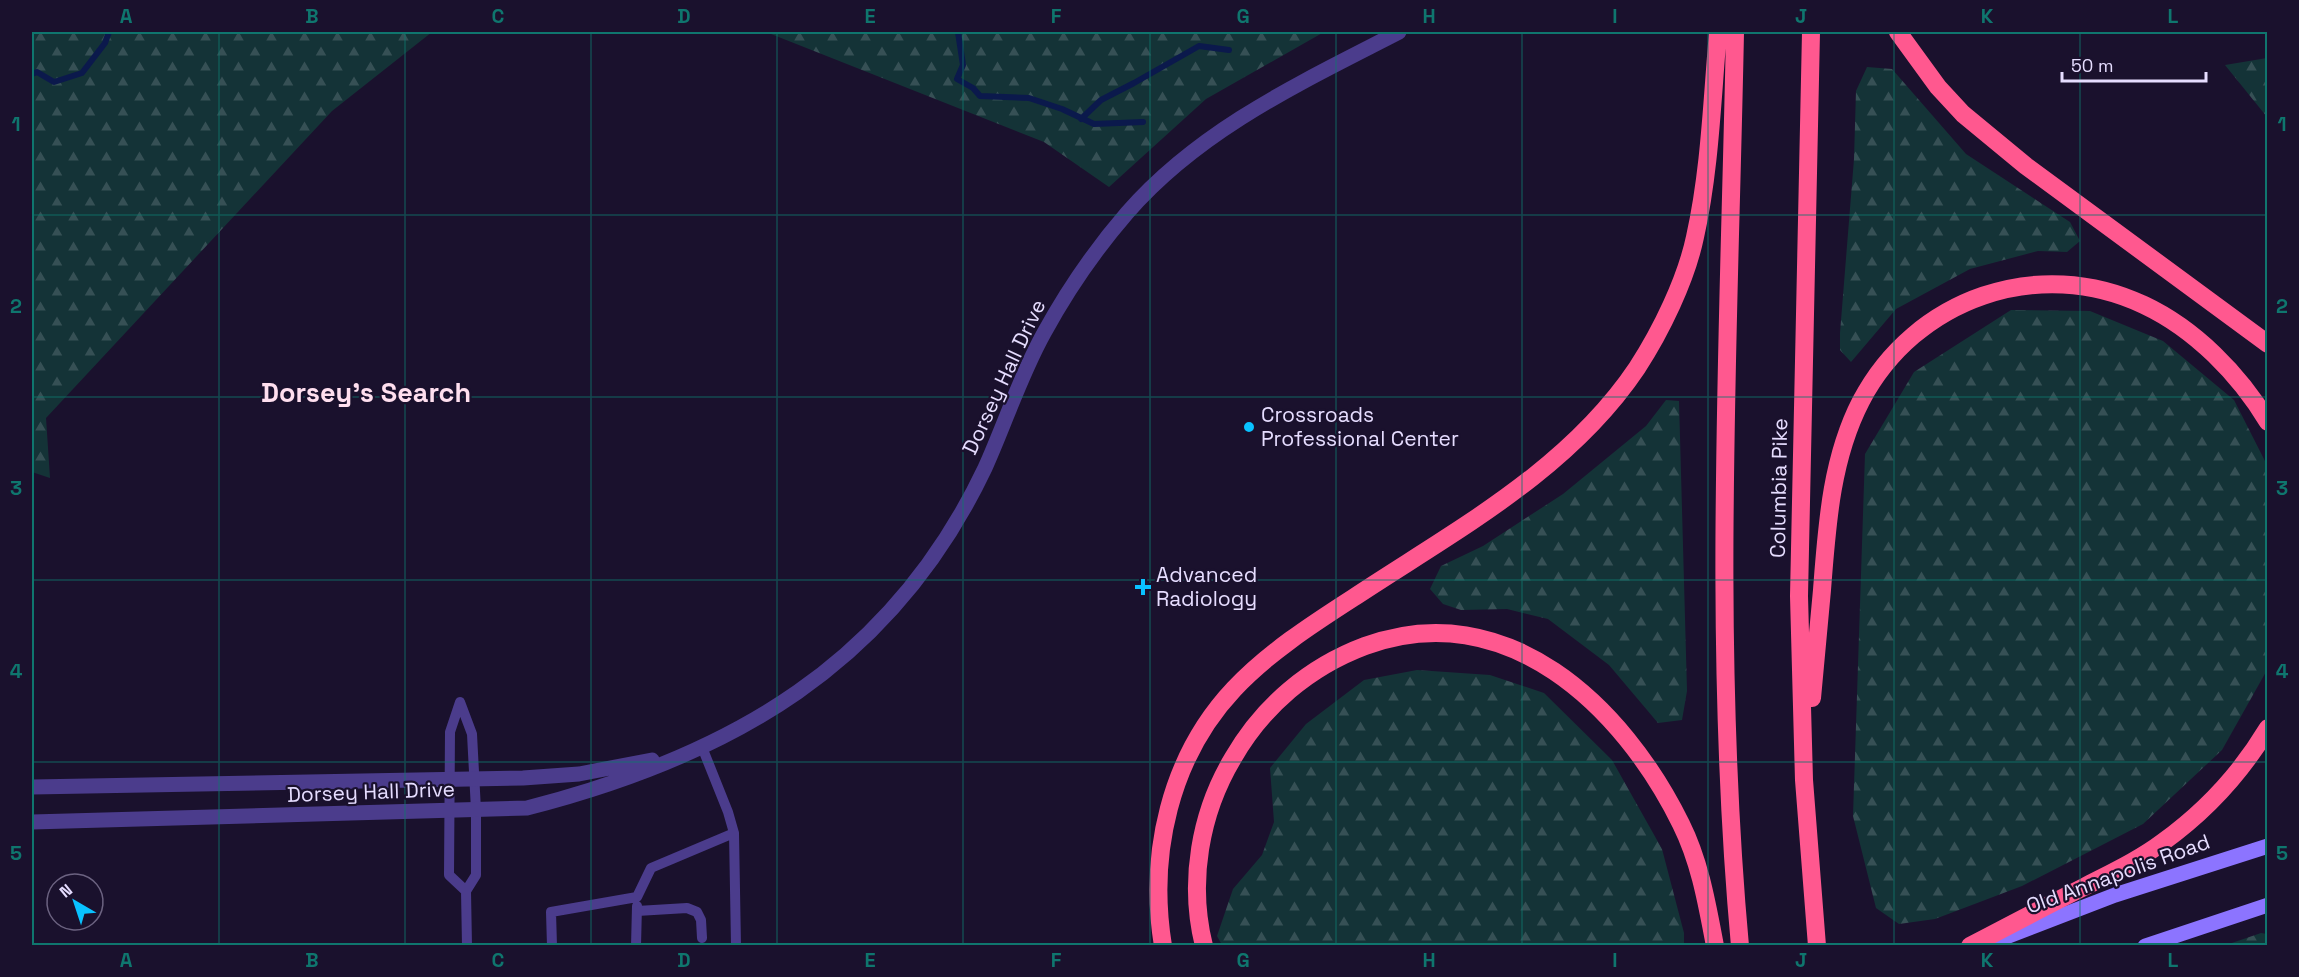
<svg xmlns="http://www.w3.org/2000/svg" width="2299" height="977" viewBox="0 0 2299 977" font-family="'Space Grotesk',sans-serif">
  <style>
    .forest { fill: url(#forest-firs) }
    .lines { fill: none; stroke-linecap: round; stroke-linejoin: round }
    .stream { stroke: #0b194c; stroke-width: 6 }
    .lane { stroke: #4b3c8c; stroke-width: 10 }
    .street { stroke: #4b3c8c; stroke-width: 15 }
    .secondary { stroke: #8c74ff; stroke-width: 15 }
    .highway { stroke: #ff588f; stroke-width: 18 }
    .grid { fill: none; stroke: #0f766e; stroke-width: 1.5; stroke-opacity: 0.55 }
    .poi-dot { fill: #09c2ff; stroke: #1a112d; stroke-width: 2 }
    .labels { text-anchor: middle; stroke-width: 4.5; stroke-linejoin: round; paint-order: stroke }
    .street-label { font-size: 21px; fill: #e6ddff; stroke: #1a112d }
    .poi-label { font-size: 21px; fill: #e6ddff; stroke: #1a112d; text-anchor: start }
    .district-label { font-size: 27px; font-weight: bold; fill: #ffdfef; stroke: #1a112d }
    .neatline { fill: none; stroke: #0f766e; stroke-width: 2 }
    .grid-label { font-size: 20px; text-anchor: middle; font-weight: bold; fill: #0f766e }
  </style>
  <defs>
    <pattern id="forest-firs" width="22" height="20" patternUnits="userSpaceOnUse" patternTransform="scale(1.5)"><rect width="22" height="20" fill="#143337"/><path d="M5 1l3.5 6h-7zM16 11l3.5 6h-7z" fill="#365055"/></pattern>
  </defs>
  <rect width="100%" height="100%" fill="#1a112d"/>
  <path class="forest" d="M32,32H432L332,111L46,418L50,478L32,472Z
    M766,32H1324L1206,99L1109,187L1044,142Z
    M2267,58H2268L2267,117L2225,65Z
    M1867,67L1892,69L1966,154L2070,222L2080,241L2067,252L2038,251L1970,269L1896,309L1851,362L1840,350V333L1854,159L1856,91Z
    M2011,310L2090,311L2163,341L2234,400L2267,465V670L2222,750L2143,824L2022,886L1935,919L1899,924L1876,908L1853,816L1865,454L1914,372Z
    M1666,400L1679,401L1687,691L1682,720L1658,723L1609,665L1548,619L1507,609L1461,610L1443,604L1430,589L1441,566L1483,546L1563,494L1646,426Z
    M1417,670L1490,675L1544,693L1612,760L1662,849L1684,933V945H1222L1217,936L1233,889L1262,855L1274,822L1270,768L1306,724L1364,680Z
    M2261,933L2267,934V945H2226Z"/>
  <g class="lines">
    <path class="stream" d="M958,32L963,65L957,79L973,88L980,96L1029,98L1062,109L1094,124L1143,122
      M32,74L37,72L54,82L82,73L105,43L109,32
      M1081,119L1101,100L1134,83L1199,46L1229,50"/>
    <path class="lane" d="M702,747L728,812L734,833L736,946
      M466,891L449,875L450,732L460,702L472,734L476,810V875L466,891L467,946
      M637,911L687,908L697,912L701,920L702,938
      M552,946L551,912L637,897L651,868L734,833
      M636,946L637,906"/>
    <path class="street" d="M32,787L523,778L579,774L652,760
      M32,822L527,808C731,756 892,664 985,468C1005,424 1020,376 1044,333C1067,291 1095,250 1127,213C1200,129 1302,82 1399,32"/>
    <path class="secondary" d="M1993,942L2115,895L2268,846
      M2145,946L2268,905"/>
    <path class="highway" d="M1735,32C1729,336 1712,642 1740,946
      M1811,32L1799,596L1804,780L1817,946
      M1898,32L1938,87L1963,114L2026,166L2268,344
      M1812,698C1815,662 1819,626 1822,590C1827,525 1831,459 1861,401C1915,298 2039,255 2144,305C2195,329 2239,374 2268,422
      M1163,946C1148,854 1170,757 1234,689C1268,653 1311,625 1353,598C1454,531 1568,471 1637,368C1661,331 1686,280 1695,237C1710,170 1712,100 1718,32
      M1204,946C1188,882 1200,813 1233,758C1263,706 1309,667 1365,646C1506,594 1623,706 1681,824C1700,862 1707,904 1715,946
      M1970,946C2008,926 2046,906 2084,887C2111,873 2139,860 2163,842C2206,811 2241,773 2268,728"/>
  </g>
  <path class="grid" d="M219,32V946M405,32V946M591,32V946M777,32V946M963,32V946M1150,32V946M1336,32V946M1522,32V946M1708,32V946M1894,32V946M2080,32V946M32,215H2268M32,397H2268M32,580H2268M32,762H2268"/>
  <g class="poi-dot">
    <circle cx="1249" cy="427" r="6"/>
    <path d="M1140 578h6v6h6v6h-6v6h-6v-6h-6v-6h6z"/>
  </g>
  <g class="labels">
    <g class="street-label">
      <text transform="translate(1004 377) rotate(-65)" y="7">Dorsey Hall Drive</text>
      <text transform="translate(1779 488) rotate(-89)" y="7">Columbia Pike</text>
      <text transform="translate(371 792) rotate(-2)" y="7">Dorsey Hall Drive</text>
      <text transform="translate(2118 874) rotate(-20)" y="7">Old Annapolis Road</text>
    </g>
    <g class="poi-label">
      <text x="1261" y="422">Crossroads<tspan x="1261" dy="24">Professional Center</tspan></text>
      <text x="1156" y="582">Advanced<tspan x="1156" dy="24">Radiology</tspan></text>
    </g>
    <g class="district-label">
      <text x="366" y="402">Dorsey's Search</text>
    </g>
  </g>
  <rect width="2299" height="977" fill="none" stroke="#1a112d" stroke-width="66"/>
  <g transform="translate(75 902) rotate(321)"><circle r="28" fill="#1a112d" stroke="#6c6381" stroke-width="1.5"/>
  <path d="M0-4.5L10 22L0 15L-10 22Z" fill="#09c2ff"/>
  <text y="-9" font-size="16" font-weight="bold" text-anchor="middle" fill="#e6ddff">N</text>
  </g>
  <path d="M2062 72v9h144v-9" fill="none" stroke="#e6ddff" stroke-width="3"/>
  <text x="2071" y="72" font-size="18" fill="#e6ddff" stroke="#1a112d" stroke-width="4.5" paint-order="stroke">50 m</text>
  <rect x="33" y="33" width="2233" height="911" class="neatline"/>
  <g class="grid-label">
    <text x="126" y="23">A</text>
    <text x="312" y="23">B</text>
    <text x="498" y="23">C</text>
    <text x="684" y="23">D</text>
    <text x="870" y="23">E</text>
    <text x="1056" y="23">F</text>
    <text x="1243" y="23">G</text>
    <text x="1429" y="23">H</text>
    <text x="1615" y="23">I</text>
    <text x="1801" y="23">J</text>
    <text x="1987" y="23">K</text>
    <text x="2173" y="23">L</text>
    <text x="16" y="131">1</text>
    <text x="2282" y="131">1</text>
    <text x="16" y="313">2</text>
    <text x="2282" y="313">2</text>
    <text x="16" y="495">3</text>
    <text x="2282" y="495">3</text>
    <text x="16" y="678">4</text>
    <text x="2282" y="678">4</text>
    <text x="16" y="860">5</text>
    <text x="2282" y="860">5</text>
    <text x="126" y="967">A</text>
    <text x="312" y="967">B</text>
    <text x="498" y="967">C</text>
    <text x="684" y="967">D</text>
    <text x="870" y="967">E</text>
    <text x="1056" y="967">F</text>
    <text x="1243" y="967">G</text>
    <text x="1429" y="967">H</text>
    <text x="1615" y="967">I</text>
    <text x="1801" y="967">J</text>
    <text x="1987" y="967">K</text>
    <text x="2173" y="967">L</text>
  </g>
</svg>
